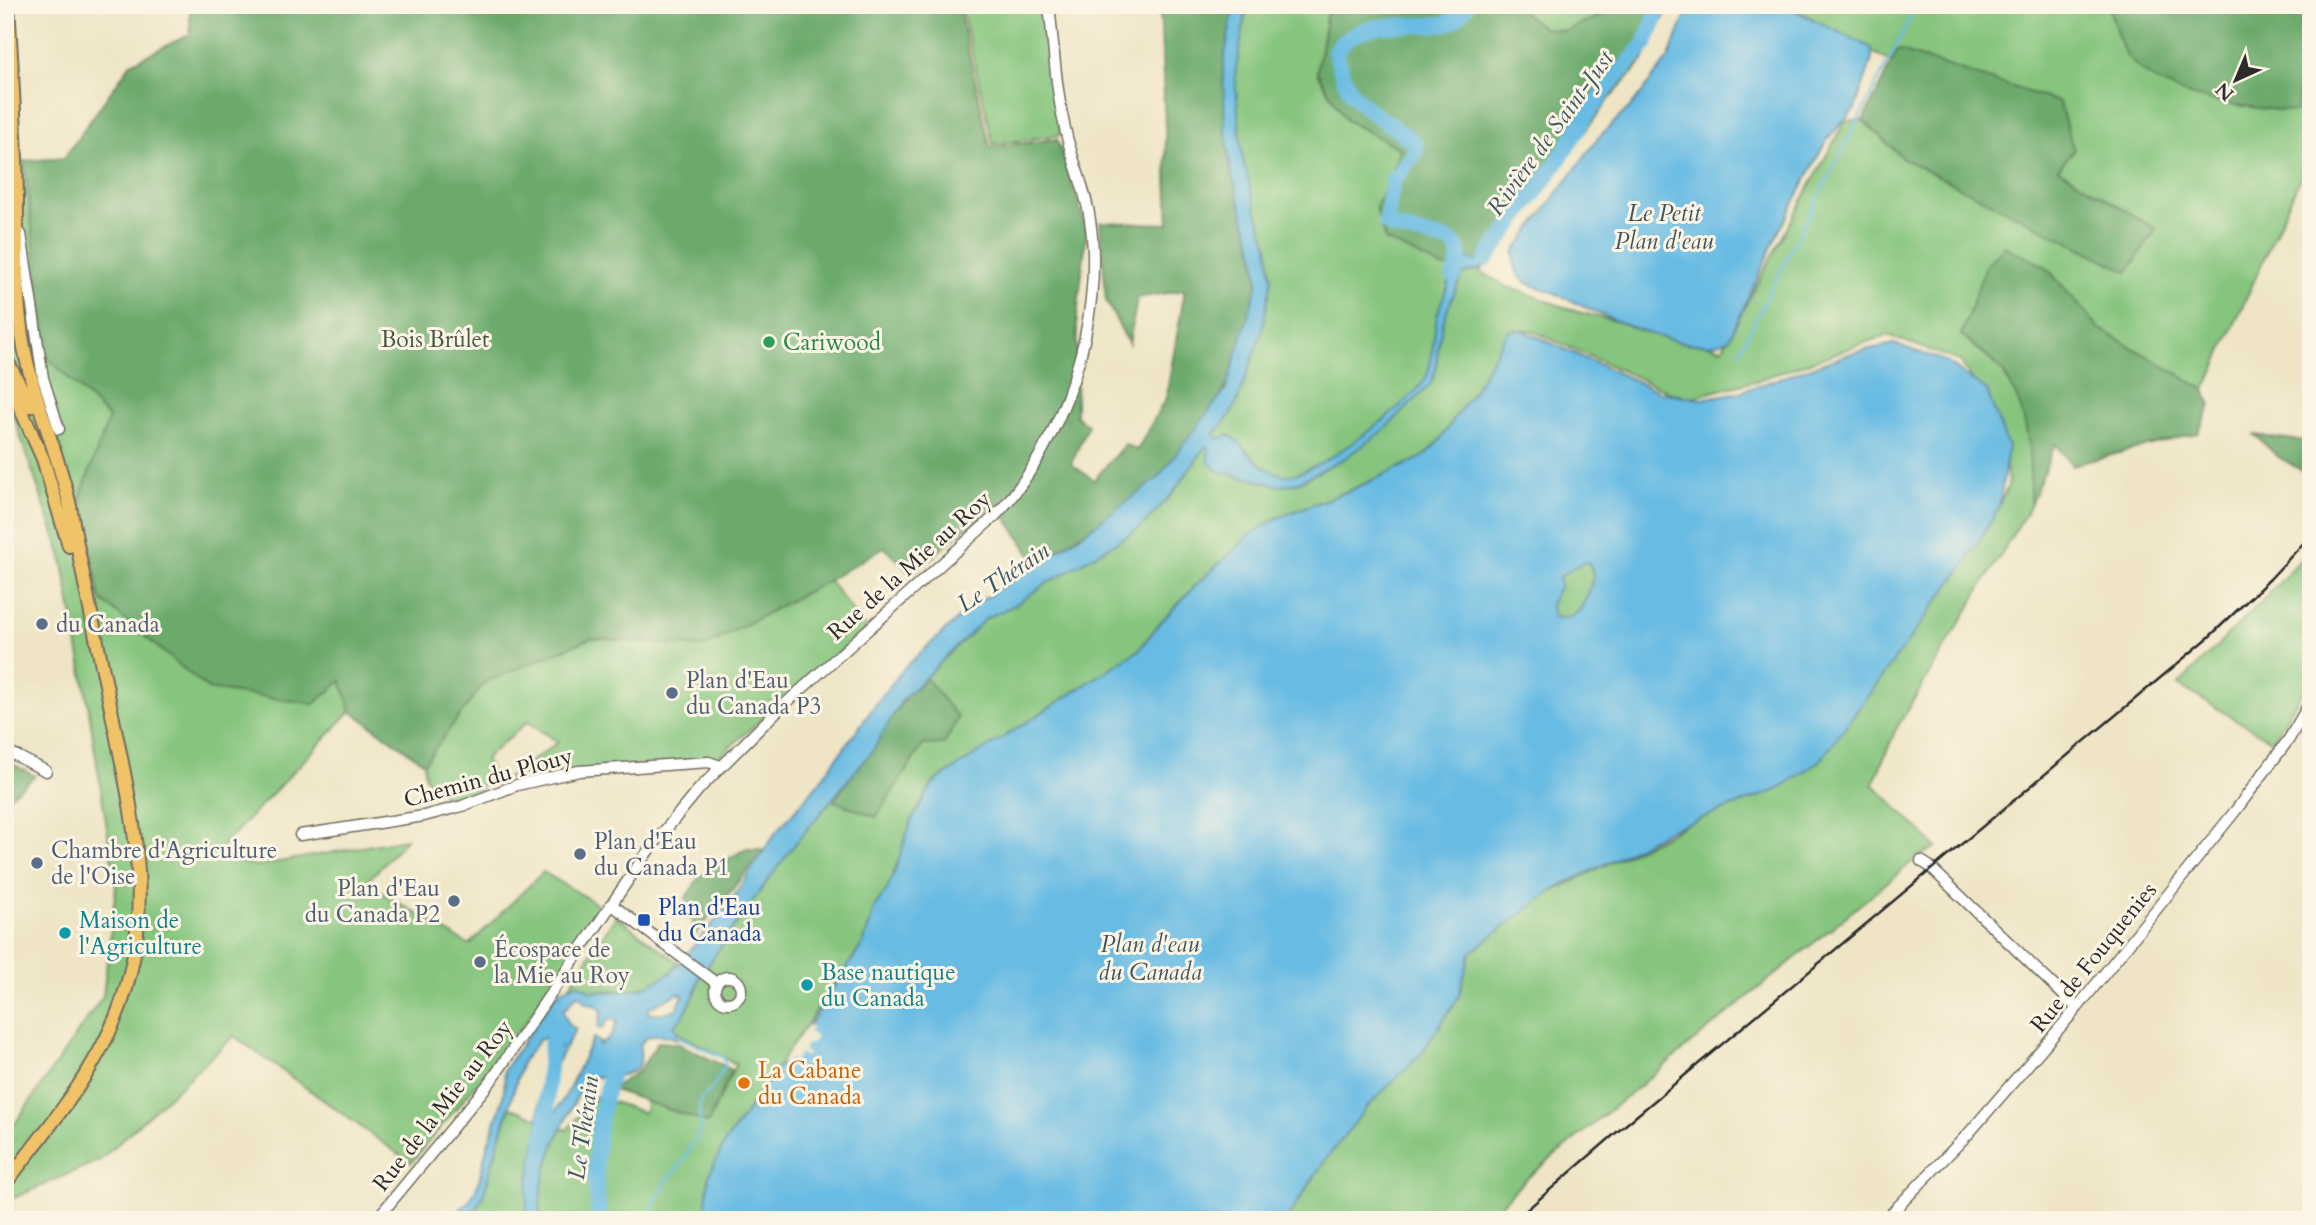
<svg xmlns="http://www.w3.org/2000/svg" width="2316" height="1225" viewBox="0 0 2316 1225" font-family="Cardo,serif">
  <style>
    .green { fill: #85c57d; stroke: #587854; stroke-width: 2 }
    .forest { fill: #6caa6c; stroke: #4c6a4c; stroke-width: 2 }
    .water { fill: #67bbe3; stroke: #497387; stroke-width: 2; fill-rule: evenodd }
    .pier { fill: #efe5c6 }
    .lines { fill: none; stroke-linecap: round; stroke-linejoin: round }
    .stream { stroke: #67bbe3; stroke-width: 2.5 }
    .river { stroke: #67bbe3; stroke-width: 16 }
    .minor-casing { stroke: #706c61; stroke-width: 13 }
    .major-casing { stroke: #706c61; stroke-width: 16 }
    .minor { stroke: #fff; stroke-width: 10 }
    .major { stroke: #f0c369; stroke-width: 12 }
    .rail { stroke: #2b2b2b; stroke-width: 2.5 }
    .leisure-dot { fill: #2e9e5b; stroke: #fcf5e5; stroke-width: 2.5 }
    .service-dot { fill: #5c6f8a; stroke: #fcf5e5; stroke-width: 2.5 }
    .transit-dot { fill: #1a4fb4; stroke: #fcf5e5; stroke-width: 2.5 }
    .culture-dot { fill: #0f9aa8; stroke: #fcf5e5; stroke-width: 2.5 }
    .food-dot { fill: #e8710a; stroke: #fcf5e5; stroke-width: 2.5 }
    .labels { text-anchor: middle; stroke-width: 6; stroke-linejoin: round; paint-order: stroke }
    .park-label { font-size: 23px; fill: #465944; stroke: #fcf5e5 }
    .leisure-label { font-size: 23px; fill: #27864d; stroke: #fcf5e5; text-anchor: start }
    .street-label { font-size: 23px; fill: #2b2b2b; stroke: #fcf5e5 }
    .service-label { font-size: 23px; fill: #4e5e75; stroke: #fcf5e5; text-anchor: start }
    .transit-label { font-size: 23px; fill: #164399; stroke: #fcf5e5; text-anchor: start }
    .culture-label { font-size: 23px; fill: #0d838f; stroke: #fcf5e5; text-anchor: start }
    .food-label { font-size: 23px; fill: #c56008; stroke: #fcf5e5; text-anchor: start }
    .water-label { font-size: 24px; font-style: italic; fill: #3d5662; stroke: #fcf5e5 }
  </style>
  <rect width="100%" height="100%" fill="#fcf5e5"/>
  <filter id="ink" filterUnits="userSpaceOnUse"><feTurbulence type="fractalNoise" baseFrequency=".0143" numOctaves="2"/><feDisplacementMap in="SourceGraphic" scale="14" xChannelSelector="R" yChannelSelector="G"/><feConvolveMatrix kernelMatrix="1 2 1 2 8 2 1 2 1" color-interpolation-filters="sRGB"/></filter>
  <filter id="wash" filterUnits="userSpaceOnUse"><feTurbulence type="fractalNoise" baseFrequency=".00686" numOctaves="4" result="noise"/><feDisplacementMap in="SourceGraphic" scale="28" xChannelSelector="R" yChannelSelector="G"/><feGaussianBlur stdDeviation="1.57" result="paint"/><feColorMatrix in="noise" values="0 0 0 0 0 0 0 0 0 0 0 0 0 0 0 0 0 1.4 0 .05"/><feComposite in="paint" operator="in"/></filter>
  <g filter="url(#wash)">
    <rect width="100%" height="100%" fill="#efe5c6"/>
    <path class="green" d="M961,5H1047L1060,135L993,144Z
      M1232,5H1328L1317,73L1346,120L1401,149L1377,208L1505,286L1578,312L1694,340L1722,349L1845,121L1863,120L1904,159L2057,169L1899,50L1892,63L1787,5H2311V146L2301,176L2205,390L2099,328L2045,266L1961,335L2001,369L2024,411L2031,453L2030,506L1896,729L1873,784L1936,847L1918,857L1524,1181L1486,1220H1277L1322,1159L1424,1042L1471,950L1505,915L1676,830L1812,748L1837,722L1989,525L2009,484L1996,414L1960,361L1887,335L1755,381L1685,399L1531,330L1516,332L1495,354L1474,390L1439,441L1423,457L1349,491L1279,517L1250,535L1158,625L1139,650L934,782L911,821L896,868L887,890L875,906L864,942L726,1141C713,1167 700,1190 711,1220H474L510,1107L567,1130L596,1096L644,1113L646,1106L644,1101L708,1123L736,1064L678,1033L674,1025L696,993L699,979L742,915L798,840L873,750L902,700L986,618L1015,605L1041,587L1140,528L1172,494L1206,446L1200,423L1226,389L1234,183Z
      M1514,5H1625L1565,31L1543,28Z
      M24,161L48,357L109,418L80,498L100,599L131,624L341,680L351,711L212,857L257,866L406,839L366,883L469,945L543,872L594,902L602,912L512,1041L411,1163L234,1036L100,1160L5,1202V1138L103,996L116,887L87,698L62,557L16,424L5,404V163Z
      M2311,548V678L2272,741L2178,685L2269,594Z
      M1583,561L1589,563L1594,575C1588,595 1582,624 1554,617L1550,604L1560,586L1559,577Z
      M829,580L866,629L716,759L507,779L558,742L527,722L485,759L491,769L476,796L452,803L425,777L424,763L484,682L591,638L704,647Z
      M616,916L679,963L665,978L634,990L591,991L577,983L570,985Z"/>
    <path class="forest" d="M190,5H958L990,147L1057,139L1087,229L1077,316L1076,416L1088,425L1071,464L1094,480L1125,444L1137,450L1166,398L1185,290L1137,298L1129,344L1106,301L1100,222L1169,224L1160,5H1234L1223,66L1225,123L1231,171L1255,255L1258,283L1229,381L1215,405L1157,479L1131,500L1037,564L996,503L912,574L884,547L829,580L704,647L591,638L485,682L424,763L351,711L341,681L314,704L208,689L100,599L80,498L109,418L48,358L24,161L64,158L131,63L190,34Z
      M1328,5H1514L1543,28L1565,31L1625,5H1670L1642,62L1611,97L1481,269L1441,267L1385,240L1376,208L1401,149L1346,120L1317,72Z
      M2309,5L2310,34L2296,112C2242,106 2163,102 2127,56C2119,46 2113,19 2109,6Z
      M1898,50L2059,102L2074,150L2058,169L2156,229L2128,272L1904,159L1863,120Z
      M2004,246L2045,266L2099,328L2205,390L2211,406L2198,433L2072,465L2055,444L2030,506C2031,458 2031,412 2002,371C1992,357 1974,346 1961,335L1986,265Z
      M2255,435L2311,442V476L2277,456Z
      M927,679L958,718L944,744L923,745L876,817L834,801L908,694Z
      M5,760L35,776L5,800Z
      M745,849H765L696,934L686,898L699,877Z
      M658,1042L679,1044L732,1070L708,1123L611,1089L640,1070Z"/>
    <path class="water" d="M1234,5H1247L1235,75L1242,155L1255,206L1268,246L1272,279L1262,331L1239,397L1231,414L1214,435L1219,439L1229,435C1247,447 1260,472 1285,475C1311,479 1417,401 1427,375C1432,363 1434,332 1437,317C1440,303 1447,290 1451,276C1453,269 1452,263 1456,256L1475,261L1483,258L1494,242L1499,246C1485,270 1488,267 1463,274C1454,294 1444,313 1440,336C1436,352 1438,370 1431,384L1383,431L1345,458L1299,482L1281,486L1218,471L1208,462L1209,448L1206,446L1172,494L1140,528L1041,587L1015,605L986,618L902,700L873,750L798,840L742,915L699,979L694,996L682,1018L674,1025L678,1033L677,1039C663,1034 648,1031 640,1045C640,1050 641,1058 640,1063C637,1077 599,1079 588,1076C563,1123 539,1165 539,1220H526L527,1192L538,1126L540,1092L547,1069L560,1046L549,1036L539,1040L522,1062L483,1196L478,1205L462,1220H452C457,1210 468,1205 473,1195C481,1182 482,1163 487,1148C494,1121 508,1100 504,1070L554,997L563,989L577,983L591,991L619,992L645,987L671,973L729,904L776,832L817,785L884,693L906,666L971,607L1080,536L1157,479L1226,389L1258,283L1255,255L1231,171L1225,123L1223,66ZM679,993L683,995L677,1009L664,1013H648L649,1008ZM577,995L582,997L585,1003L597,1006L602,1011L598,1028L601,1029L610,1018L617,1022C613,1033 610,1040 599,1045L600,1042L593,1038L567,1093L552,1117L548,1118C538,1090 561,1053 576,1029L569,1025L563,1011Z
      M1690,5H1784L1872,48V59L1855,109L1827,139L1779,231L1729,339C1692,361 1593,311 1555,293C1546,289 1532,287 1525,281C1514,273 1514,265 1514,252L1599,137L1633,104L1669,57Z
      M1522,330L1660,392L1701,399L1740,392L1855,352L1894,344L1945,361L1987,391L2008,447L1999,507L1965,564L1820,761L1777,790L1667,831L1608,863L1557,887L1470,953L1459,996L1422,1053L1368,1106L1326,1159L1286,1220H711L706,1204L709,1175L726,1141L816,1015L864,942L875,906L887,890L896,868L911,821L934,782L1139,650L1158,625L1200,581L1250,535L1279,517L1349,491L1423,457L1439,441L1474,390L1508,331ZM1583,562L1589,563L1594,576C1588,595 1582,624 1554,617L1550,604L1560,586L1559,577Z"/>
    <path class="pier" d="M808,1025L812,1028L809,1032L816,1037L810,1045L807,1043L803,1050L808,1054L806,1057L800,1053L794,1062L789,1059L785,1065L781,1063Z"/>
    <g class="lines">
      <path class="stream" d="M1739,352L1917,5
        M645,1220L665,1184L685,1158L697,1137L701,1129L699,1110L701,1099L711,1090L725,1067L724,1058L675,1035"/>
      <path class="river" d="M1486,259L1556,164L1587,115L1611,83L1645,44L1660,5
        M1454,276C1459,261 1465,251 1450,241L1392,227L1386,222L1393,181L1415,153L1416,145C1396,124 1363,113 1348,87C1342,77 1339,62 1335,51C1357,21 1392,26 1425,25C1434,25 1444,25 1452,21C1458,18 1463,11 1467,5
        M543,1138L547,1120V1087L553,1028
        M600,1220C591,1166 597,1108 617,1057"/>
    </g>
  </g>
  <g filter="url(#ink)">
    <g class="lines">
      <defs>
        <path id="minor" d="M5,120L10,243L11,250L18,256
          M21,234L43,378L59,429
          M5,750L46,771
          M300,835L424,816L462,806L517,785L579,771L709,762L720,766
          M1921,861L1929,866L2077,1008
          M611,904L716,983
          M715 990a13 13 0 1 1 26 0a13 13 0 1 1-26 0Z
          M376,1220L491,1081L648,851L699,789L776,712L995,516C1064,444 1105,318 1090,220C1086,191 1074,165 1067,137C1056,94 1054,49 1049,5
          M1885,1220L1969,1133L2077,1008L2236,810L2289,739L2311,701"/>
        <path id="major" d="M5,357L31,406
          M5,374L43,459L69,546
          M5,1184C46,1130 90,1080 116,1017C158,914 133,817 112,714C98,645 82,575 70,506C57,448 31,395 22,336C15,290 17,244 17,198C16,134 12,69 8,5"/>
      </defs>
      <use href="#minor" class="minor-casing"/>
      <use href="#major" class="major-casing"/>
      <use href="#minor" class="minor"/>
      <use href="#major" class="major"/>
      <path class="rail" d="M1515,1220L1617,1132L2208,638L2270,579L2311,535"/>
    </g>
  </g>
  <circle class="leisure-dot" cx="769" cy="342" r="7"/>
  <g class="service-dot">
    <circle cx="42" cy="624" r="7"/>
    <circle cx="672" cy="693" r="7"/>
    <circle cx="580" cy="854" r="7"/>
    <circle cx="37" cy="863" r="7"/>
    <circle cx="454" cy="901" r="7"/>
    <circle cx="480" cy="962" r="7"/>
  </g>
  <rect class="transit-dot" x="637" y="913" width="14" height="14" rx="3.5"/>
  <g class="culture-dot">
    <circle cx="65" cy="933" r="7"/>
    <circle cx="807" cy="985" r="7"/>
  </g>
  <circle class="food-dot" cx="744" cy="1083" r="7"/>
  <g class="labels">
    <g class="park-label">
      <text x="435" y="347">Bois Brûlet</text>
    </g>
    <g class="leisure-label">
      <text x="783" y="350">Cariwood</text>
    </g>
    <g class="street-label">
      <text transform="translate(909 565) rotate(-42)" y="8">Rue de la Mie au Roy</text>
      <text transform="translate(488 777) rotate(-15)" y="8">Chemin du Plouy</text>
      <text transform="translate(2093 957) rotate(-51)" y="8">Rue de Fouquenies</text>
      <text transform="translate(442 1105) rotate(-52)" y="8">Rue de la Mie au Roy</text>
    </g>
    <g class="service-label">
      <text x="56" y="632">du Canada</text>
      <text x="686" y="688">Plan d'Eau<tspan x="686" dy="26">du Canada P3</tspan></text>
      <text x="594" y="849">Plan d'Eau<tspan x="594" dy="26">du Canada P1</tspan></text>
      <text x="51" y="858">Chambre d'Agriculture<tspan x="51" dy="26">de l'Oise</tspan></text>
      <text x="440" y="896" text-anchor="end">Plan d'Eau<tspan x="440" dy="26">du Canada P2</tspan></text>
      <text x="494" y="957">Écospace de<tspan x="494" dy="26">la Mie au Roy</tspan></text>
    </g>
    <g class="transit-label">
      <text x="658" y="915">Plan d'Eau<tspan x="658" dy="26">du Canada</tspan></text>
    </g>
    <g class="culture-label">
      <text x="79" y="928">Maison de<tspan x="79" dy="26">l'Agriculture</tspan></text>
      <text x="821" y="980">Base nautique<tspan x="821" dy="26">du Canada</tspan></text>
    </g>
    <g class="food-label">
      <text x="758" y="1078">La Cabane<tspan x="758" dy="26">du Canada</tspan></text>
    </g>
    <g class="water-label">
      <text transform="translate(1550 133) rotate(-54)" y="8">Rivière de Saint-Just</text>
      <text x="1664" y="221">Le Petit<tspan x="1664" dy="28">Plan d'eau</tspan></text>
      <text transform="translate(1003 577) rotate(-34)" y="8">Le Thérain</text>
      <text x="1150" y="952">Plan d'eau<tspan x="1150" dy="28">du Canada</tspan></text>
      <text transform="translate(583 1128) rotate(-82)" y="8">Le Thérain</text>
    </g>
  </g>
  <rect width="2316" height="1225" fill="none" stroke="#fcf5e5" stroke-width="28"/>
  <g transform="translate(2236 80) rotate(224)" stroke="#fcf5e5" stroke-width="5" paint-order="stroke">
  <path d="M0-5L12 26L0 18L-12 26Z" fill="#2b2b2b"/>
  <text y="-10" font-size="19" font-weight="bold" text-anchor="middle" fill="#2b2b2b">N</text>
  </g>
</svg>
